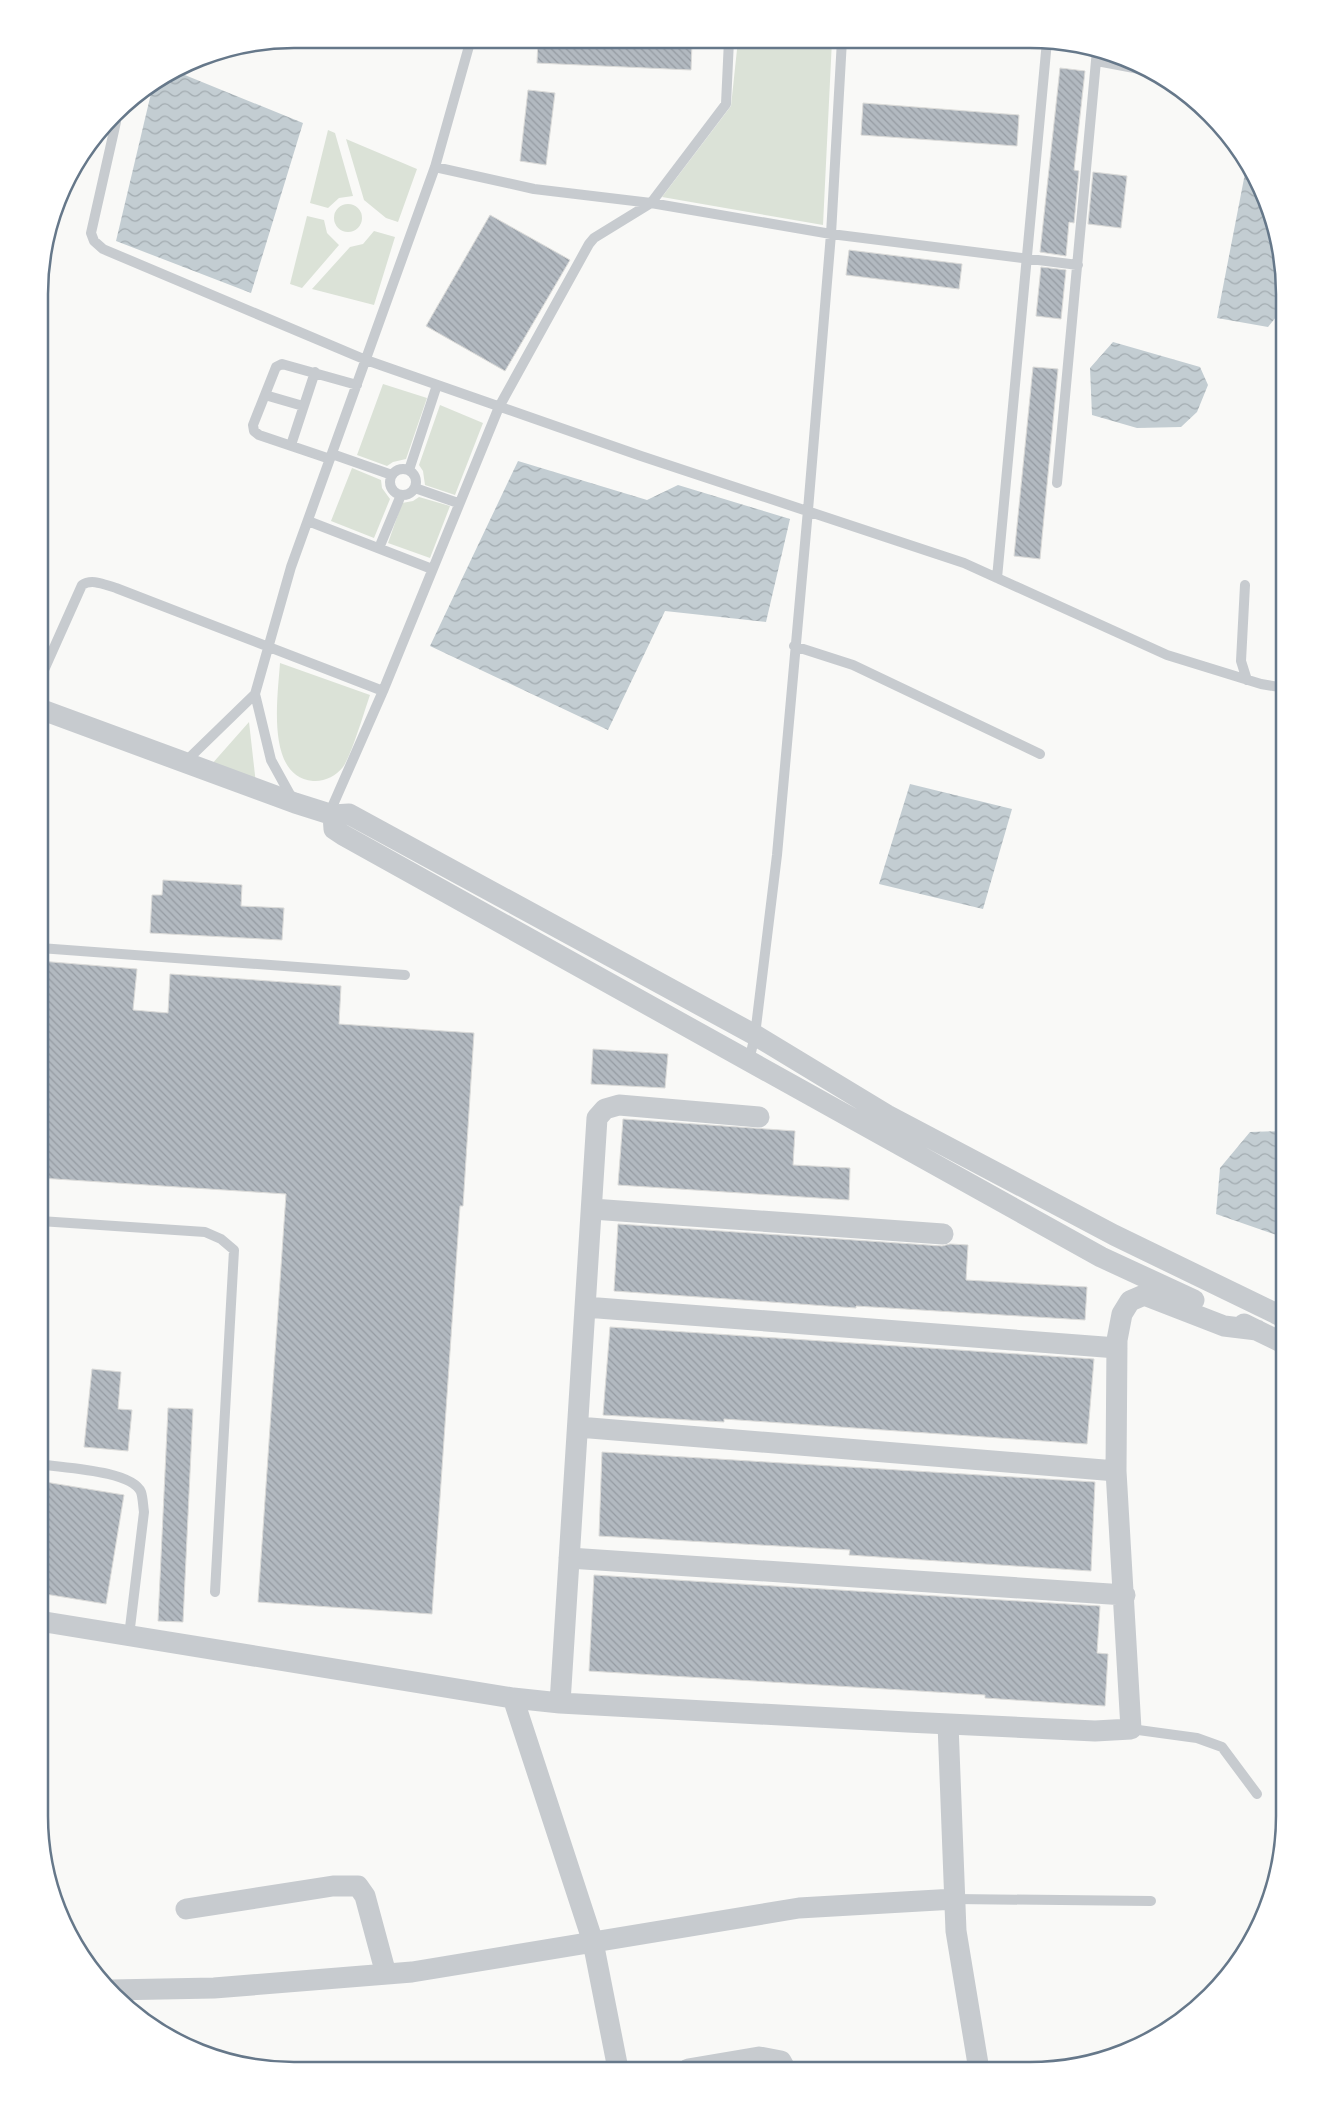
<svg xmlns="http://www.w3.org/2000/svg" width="1324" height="2109" viewBox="0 0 1324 2109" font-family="'Fira Sans',sans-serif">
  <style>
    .green { fill: #dbe2d7 }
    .water { fill: url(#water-waves) }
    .building { fill: url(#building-back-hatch); stroke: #dbdbd9 }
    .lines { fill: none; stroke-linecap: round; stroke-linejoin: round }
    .service { stroke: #c7cbcf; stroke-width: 10 }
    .minor { stroke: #c7cbcf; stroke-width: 21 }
    .rim { fill: none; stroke: #66788a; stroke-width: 2.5 }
  </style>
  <defs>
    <pattern id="water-waves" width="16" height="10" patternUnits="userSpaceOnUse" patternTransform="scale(1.25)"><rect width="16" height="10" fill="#c3cdd2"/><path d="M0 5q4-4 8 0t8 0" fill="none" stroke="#a2abb0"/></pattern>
    <pattern id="building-back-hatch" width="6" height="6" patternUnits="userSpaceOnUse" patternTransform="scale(1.25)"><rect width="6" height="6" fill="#b2b9c0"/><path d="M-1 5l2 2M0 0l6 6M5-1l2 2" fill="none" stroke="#959ba2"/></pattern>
  </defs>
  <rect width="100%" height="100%" fill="#f9f9f7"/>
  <path class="green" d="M738,40H832L823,225L662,197L731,106Z
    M328,130L335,133L353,196L339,198L328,208L310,203Z
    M346,139L417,169L398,222L386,218L364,200Z
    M334 218a14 14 0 1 1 28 0a14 14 0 1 1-28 0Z
    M307,216L324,220L327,233L339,245L302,288L290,284Z
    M374,231L395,237L374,305L312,289L350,247L363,244Z
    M383,384L427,398L406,459L393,462L387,466L357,455Z
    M440,405L483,423L455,495L425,485L423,471L419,465Z
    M352,468L381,480L382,488L390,499L374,538L331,521Z
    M419,497L450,506L430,558L388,543L402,503L413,501Z
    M280,663L370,695C364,712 352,754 343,767C336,776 324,782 313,781C265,777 278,695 280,663Z
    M249,722L256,784L211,765Z"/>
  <path class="water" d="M175,71L303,123L251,293L116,241L153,85Z
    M1247,163L1266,196L1285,293V306L1268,327L1217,318Z
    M1113,342L1200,367L1208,385L1197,412L1181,427L1137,428L1092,415L1090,368Z
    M518,461L647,500L678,485L790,519L766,622L665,611L608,730L430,646Z
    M910,784L1012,809L983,909L879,884Z
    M1285,1131V1238L1216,1214L1220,1168L1250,1132Z"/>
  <path class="building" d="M538,39L625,40L692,43L691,70L537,63Z
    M1060,68L1085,71L1074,170L1079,171L1074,223L1069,222L1066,256L1040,252Z
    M528,90L555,93L546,165L520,161Z
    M863,103L1019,115L1017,146L861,135Z
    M1093,172L1127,176L1121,228L1088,224Z
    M490,215L570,260L505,371L426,326Z
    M849,250L962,264L959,289L846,275Z
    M1041,267L1066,270L1061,319L1036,316Z
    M1033,367L1058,369L1040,559L1014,556Z
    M163,880L242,885L241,906L284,908L282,940L150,933L152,895H162Z
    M40,961L137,969L133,1010L168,1013L170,974L341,986L339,1024L474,1033L463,1206H460L432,1614L258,1602L286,1194L40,1178Z
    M593,1049L668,1054L665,1088L591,1084Z
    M623,1119L795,1131L793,1165L850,1168L849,1200L618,1185Z
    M618,1224L942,1246L950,1244L968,1245L966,1280L1087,1287L1085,1320L856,1306V1308L614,1291Z
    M610,1327L1094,1359L1087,1444L724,1419V1422L603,1415Z
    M92,1369L121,1372L118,1409L132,1410L128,1451L84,1447Z
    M168,1408L193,1409L183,1622L158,1621Z
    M602,1452L1095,1482L1091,1571L849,1555L850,1550L599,1536Z
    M39,1481L124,1495L106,1604L39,1593Z
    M594,1575L1100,1606L1097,1653L1108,1654L1105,1706L985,1698V1695L589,1671Z"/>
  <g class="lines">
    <path class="service" d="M1097,61L1150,71
      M116,122L91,233L94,241L103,249L366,360L641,456L964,563L1167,655L1261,684L1285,688
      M435,167L534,189L651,203L831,234L1078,265
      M265,395L303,406
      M291,445L315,372
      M332,454L392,475
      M330,459L259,435L254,431L253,425L276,367L282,364L357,385
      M390 482a13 13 0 1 1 26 0a13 13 0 1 1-26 0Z
      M409,470L437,385
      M1057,483L1097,50
      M415,488L458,503
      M308,521L432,569
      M379,548L401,495
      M997,578L1047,41
      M1245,585L1241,661L1247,680
      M794,646L853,665L1040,754
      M40,679L82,585C92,578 105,585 116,588L383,691
      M255,694L271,760L293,800
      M185,762L255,694L291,567L435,167L471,39
      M329,814L383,691L499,407L589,244L594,238L651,203L726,104L729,40
      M40,948L405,975
      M749,1061L755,1035L777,855L808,510L831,234L842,40
      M40,1221L205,1232L221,1239L234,1250L215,1592
      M39,1464C62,1468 131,1470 141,1492C143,1498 143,1506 144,1512L129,1636
      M1131,1729L1197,1738L1222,1747L1257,1794
      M955,1899L1151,1901"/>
    <path class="minor" d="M40,709L295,803L333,815L349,814L755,1035L887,1115L1114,1235L1285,1318
      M333,815L334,829L343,835L1101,1257L1194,1300
      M592,1209L943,1234
      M585,1307L1117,1348
      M1244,1324L1285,1344
      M578,1427L1116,1471
      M569,1558L1125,1595
      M39,1621L513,1698L560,1703L907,1722L1095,1731L1131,1729L1116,1471L1117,1340L1122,1314L1130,1301L1144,1295L1224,1326L1257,1330
      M513,1698L593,1942L618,2069
      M560,1703L597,1118L605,1109L619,1105L759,1117
      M948,1724L956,1931L979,2070
      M186,1909L333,1886H358L365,1896L386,1974
      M111,1990L214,1988L412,1972L799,1908L955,1899
      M688,2069L759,2057L781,2061L786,2070"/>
  </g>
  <path d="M0 0H1324V2109H0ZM294 48H1030A246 246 0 0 1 1276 294V1816A246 246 0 0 1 1030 2062H294A246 246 0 0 1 48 1816V294A246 246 0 0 1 294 48Z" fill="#fff" fill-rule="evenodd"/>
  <path class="rim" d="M294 48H1030A246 246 0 0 1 1276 294V1816A246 246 0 0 1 1030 2062H294A246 246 0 0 1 48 1816V294A246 246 0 0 1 294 48Z"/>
</svg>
